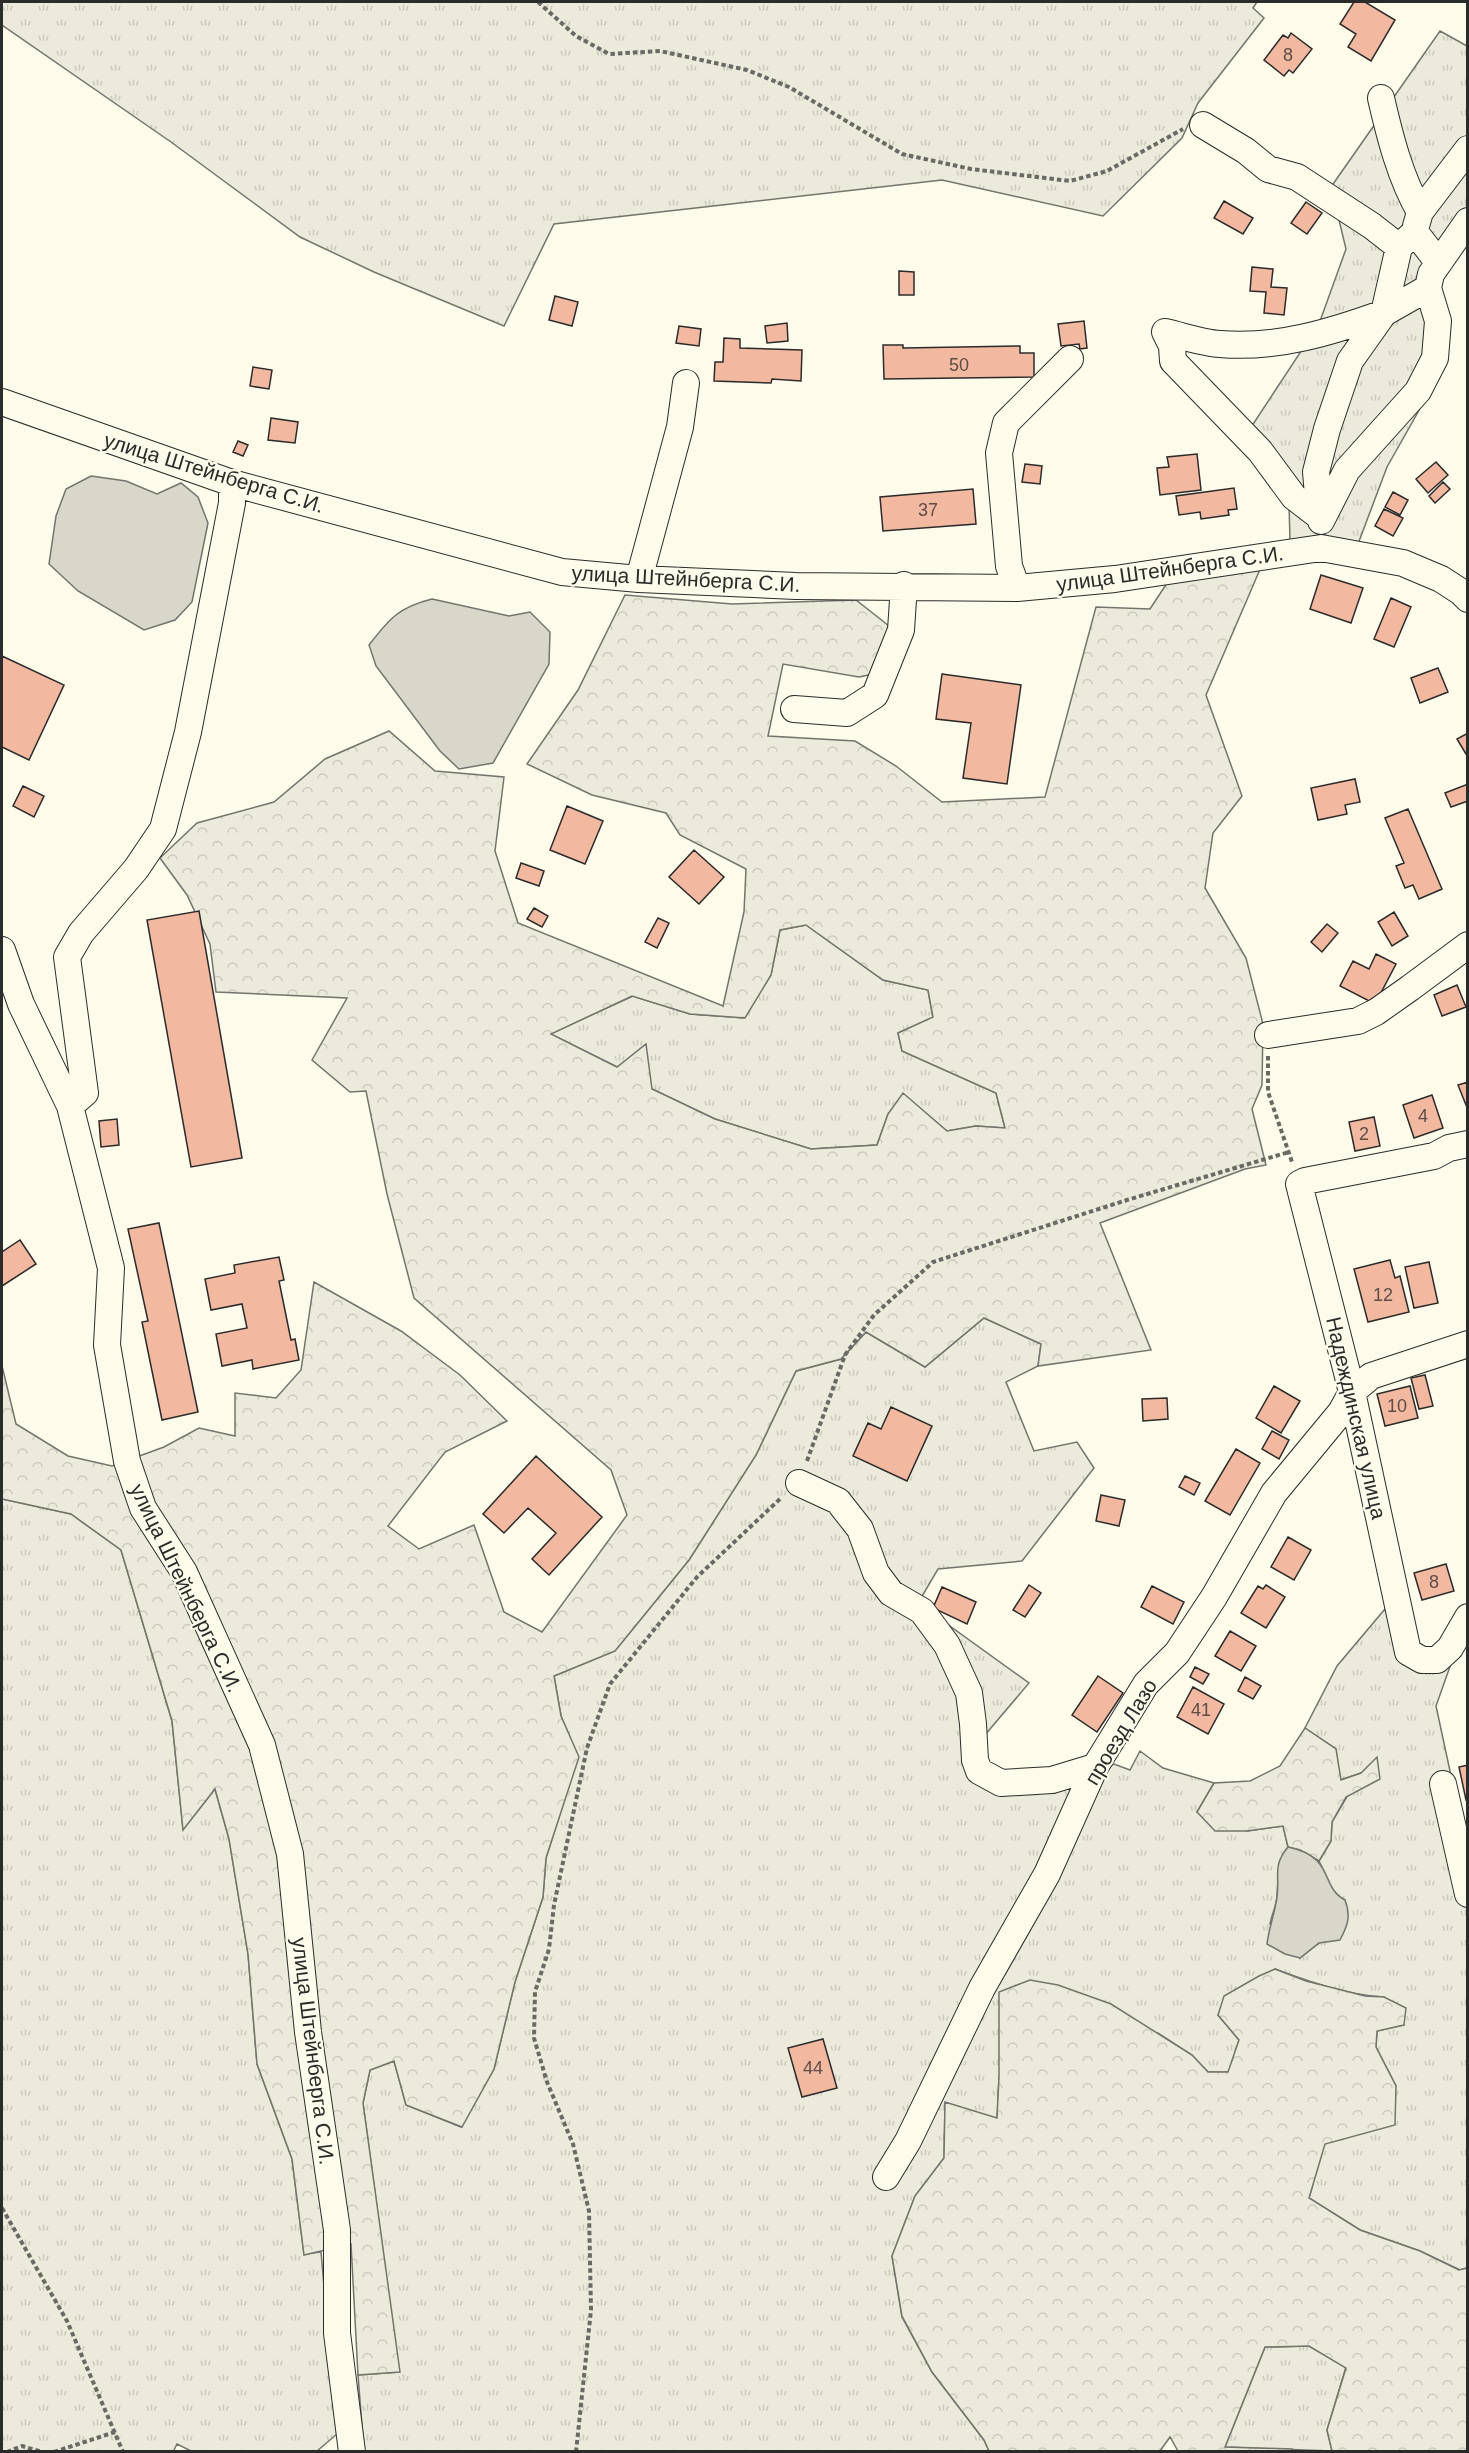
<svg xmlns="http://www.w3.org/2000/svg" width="1469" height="2453" viewBox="0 0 1469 2453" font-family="Helvetica,sans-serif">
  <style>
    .grass { fill: url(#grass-tufts); stroke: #74746e; stroke-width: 1.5 }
    .forest { fill: url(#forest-crowns); stroke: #74746e; stroke-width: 1.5; fill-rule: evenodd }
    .water { fill: #d8d7c9; stroke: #74746e; stroke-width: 1.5 }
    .building { fill: #f2b8a0; stroke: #2b2b2b; stroke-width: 1.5 }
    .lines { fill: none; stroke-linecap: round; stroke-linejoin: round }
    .minor-casing { stroke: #2b2b2b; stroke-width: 28 }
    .path { stroke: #6a6964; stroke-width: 4; stroke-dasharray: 4.5 3; stroke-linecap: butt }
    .minor { stroke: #fdfbea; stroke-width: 26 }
    .labels { text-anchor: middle; stroke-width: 4.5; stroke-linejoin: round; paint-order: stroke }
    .number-label { font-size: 18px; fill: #5d4e48 }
    .street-label { font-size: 21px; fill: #2b2b2b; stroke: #fdfbea }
  </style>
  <defs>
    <pattern id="grass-tufts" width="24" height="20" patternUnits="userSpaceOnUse" patternTransform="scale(1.5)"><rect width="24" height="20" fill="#ecebdb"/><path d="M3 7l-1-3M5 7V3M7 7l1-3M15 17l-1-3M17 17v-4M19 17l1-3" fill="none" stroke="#cbcabc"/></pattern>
    <pattern id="forest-crowns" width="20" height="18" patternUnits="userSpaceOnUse" patternTransform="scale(1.5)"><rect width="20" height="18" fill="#ecebdb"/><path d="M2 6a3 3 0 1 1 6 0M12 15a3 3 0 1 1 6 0" fill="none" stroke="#cbcabc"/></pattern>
  </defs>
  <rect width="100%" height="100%" fill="#fdfbea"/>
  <path class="grass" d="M2,2H1257L1253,8L1264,18L1198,103L1182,138L1103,216L942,180L554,224L504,326L374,272L300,237L171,142L2,25Z
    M1440,31L1467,46V242L1440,284L1444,366L1387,467L1358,544L1290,541L1289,503L1242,441L1319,324L1346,249L1331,187Z
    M806,925L883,980L928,990L933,1018L898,1033L902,1051L996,1093L1005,1128L976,1126L947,1131L903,1094L888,1114L877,1145L811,1149L715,1119L652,1089L617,1067L550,1034L633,996L690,1014L744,1018L771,975L780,930Z
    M984,1318L1041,1344L1038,1366L1006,1382L1034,1451L1077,1442L1094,1468L1022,1561L938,1569L918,1603L1029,1683L979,1742L987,1769L1002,1776L1102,1771L1114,1764L1130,1770L1140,1751L1163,1768L1214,1783L1197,1812L1247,1831L1283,1826L1288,1847C1275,1863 1279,1876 1277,1895C1277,1904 1272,1914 1270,1924L1300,1958L1319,1943L1345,1900L1335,1895L1319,1861L1331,1841L1332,1822L1361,1773L1340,1780L1336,1749L1305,1728L1337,1666L1385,1609L1405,1657L1453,1658L1436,1706L1467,1850V2268L1460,2270L1420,2251L1360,2230L1309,2198L1324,2144L1396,2086L1376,2047L1377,2031L1404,2025L1384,1997C1347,1995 1310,1982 1275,1969L1218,2015L1239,2040L1229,2072H1208L1192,2055L1158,2033L999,2077L997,2119L945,2103L944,2158L915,2196L892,2256L902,2317L932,2372L984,2440L989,2451H364L358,2375L399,2372L363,2103L370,2070L394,2061L406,2105L461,2127L494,2069L515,1982L543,1897L546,1858L578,1757L561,1716L554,1676L615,1651L689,1560L756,1455L796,1371L841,1359L866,1332L925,1367Z
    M2,1499L71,1514L121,1550L172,1721L183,1829L215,1789L229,1839L248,1954L257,2064L292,2159L304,2254L321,2252L337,2434L317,2451H191L177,2444L173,2452H2Z
    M1309,2346L1346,2367L1327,2430L1332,2451L1225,2447L1265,2347Z"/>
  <path class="forest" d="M1261,567L1206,695L1242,796L1213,833L1205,888L1246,958L1263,1024L1262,1085L1252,1109L1266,1165L1245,1169L1100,1223L1151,1350L1038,1366L1041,1344L984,1318L925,1367L866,1332L841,1359L796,1371L756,1455L689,1560L615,1651L554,1676L561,1716L579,1757L546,1858L543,1897L515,1982L494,2069L462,2127L406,2105L394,2061L370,2070L363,2103L400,2372L358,2375L351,2244L304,2255L292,2159L257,2064L248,1954L229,1839L215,1789L183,1830L172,1721L121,1550L71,1514L2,1499V1366L16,1424L68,1456L112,1466L164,1447L199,1428L235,1436V1393L276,1398L301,1370L314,1282L401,1331L460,1375L507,1421L445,1452L388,1526L419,1549L474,1525L504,1612L542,1632L627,1515L611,1470L414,1298L387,1194L366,1091L350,1092L312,1060L347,998L216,992L210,944L187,895L160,858L197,823L274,802L325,759L389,731L435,771L504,777L495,851L518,923L723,1006L744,912L746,869L680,835L666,813L592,795L527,764L578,690L625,595L732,604L856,600L889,626L878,673L859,677L783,664L768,736L855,741L896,766L942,802L1045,797L1096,607L1150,609L1171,577ZM806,925L883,980L928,990L933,1017L898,1033L902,1051L996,1093L1005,1128L976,1126L947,1131L903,1093L888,1114L877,1145L811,1149L715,1119L652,1089L646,1044L617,1067L551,1034L632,996L690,1014L745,1018L771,975L780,930Z
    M1305,1728L1336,1749L1341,1780L1361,1773L1377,1757L1380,1779L1346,1797L1332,1822L1331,1841L1319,1861L1300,1850L1288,1847L1283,1826L1247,1831H1215L1197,1812L1214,1783L1250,1781L1280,1766Z
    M1275,1969L1306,1981L1365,1996L1384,1997L1406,2008L1404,2025L1377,2031L1376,2047L1396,2086L1395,2125L1325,2144L1309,2198L1360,2230L1420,2251L1459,2270L1467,2268V2451H1332L1327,2430L1346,2368L1309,2346L1265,2347L1225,2447L1292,2449V2451H1178L1170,2437L1160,2451H989L984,2440L932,2372L902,2316L892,2256L915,2196L944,2158L945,2102L997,2118L999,2077V1992L1030,1980L1058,1985L1111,2004L1192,2055L1208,2072H1228L1239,2040L1218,2015L1224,1996L1259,1976Z"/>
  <path class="water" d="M91,476L126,481L157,494L181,483L198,497L208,523L192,602L175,620L144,630L78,591L49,564L56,516L66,489Z
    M432,599L509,616L530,612L550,632L549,664L493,763L459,769L440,751L376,666L369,645C389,619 399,607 432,599Z
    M1288,1847C1336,1857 1319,1886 1345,1900C1351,1916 1348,1925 1340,1940L1319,1943L1300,1958L1285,1954L1267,1944C1269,1927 1275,1913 1277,1897C1280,1876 1272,1866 1288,1847Z"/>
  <path class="building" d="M1354,2H1365L1395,20L1371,61L1348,47L1356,34L1340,24Z
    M1291,33L1312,49L1293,73L1289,70L1284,76L1264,60L1283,35L1288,38Z
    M1224,201L1253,218L1243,234L1214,218Z
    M1306,202L1322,213L1307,234L1291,223Z
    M1252,267L1273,269L1271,287L1287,288L1284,315L1264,313L1266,292L1250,291Z
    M899,271L914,272V295H899Z
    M555,296L578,302L572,326L549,320Z
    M1084,321L1087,348L1080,349L1079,344L1061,346L1058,324Z
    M787,323L788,341L767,343L765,326Z
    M679,326L701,329L699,346L676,343Z
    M724,338L740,339V348L802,350L801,381L772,379L771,383L714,381L715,362H723Z
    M883,345H903V348L1020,346V353H1034V377L884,379Z
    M253,367L272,370L269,389L250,386Z
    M271,418L298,422L295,443L268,440Z
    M238,441L248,445L243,456L233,452Z
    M1197,454L1201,490L1160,495L1157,468L1169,467L1167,457Z
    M1436,462L1448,475L1428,493L1416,479Z
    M1025,464L1042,466L1040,484L1022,482Z
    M1443,482L1450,489L1435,503L1429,496Z
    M1234,488L1237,509L1228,510L1229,515L1201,519L1200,512L1179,515L1176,496Z
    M973,489L976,524L883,531L880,497Z
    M1393,492L1408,500L1400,515L1385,507Z
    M1384,509L1403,518L1393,536L1375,526Z
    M1321,575L1363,588L1351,623L1310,609Z
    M1391,598L1411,607L1394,647L1374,639Z
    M2,656L64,685L29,760L2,747Z
    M1438,668L1448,692L1420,703L1411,678Z
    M942,674L1021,685L1007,784L963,778L971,723L936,719Z
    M1468,733V753L1466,754L1457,739Z
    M1355,779L1360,802L1345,805L1347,814L1318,820L1311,788Z
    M1468,784V801L1451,807L1445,793Z
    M23,786L44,796L34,817L13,806Z
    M567,806L603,821L585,864L550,850Z
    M1408,809L1442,889L1419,899L1413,885L1405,888L1396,866L1404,863L1385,818Z
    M694,850L724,877L699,904L669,877Z
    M521,863L544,871L539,886L516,878Z
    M534,908L548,916L542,927L527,919Z
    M199,911L242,1158L191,1167L147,920Z
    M1394,912L1408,936L1392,946L1378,922Z
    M658,918L669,923L657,948L645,942Z
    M1327,924L1338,933L1322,952L1311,942Z
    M1376,954L1396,964L1375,1004L1340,986L1353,961L1369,969Z
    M1457,985L1466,1007L1442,1016L1434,995Z
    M1468,1082V1110L1458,1085Z
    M1432,1095L1443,1128L1414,1138L1403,1105Z
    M1374,1117L1380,1146L1355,1151L1349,1122Z
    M117,1119L119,1145L101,1147L99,1121Z
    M159,1223L198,1412L162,1420L142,1322L148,1321L128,1229Z
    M20,1240L36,1264L2,1286V1252Z
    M279,1257L284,1280L279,1281L291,1340L295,1339L299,1360L253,1369L252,1360L222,1366L216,1334L247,1328L242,1304L211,1310L205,1279L235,1273L234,1265Z
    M1390,1260L1395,1278L1400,1276L1409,1312L1368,1322L1354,1269Z
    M1429,1262L1438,1303L1414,1308L1405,1267Z
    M1425,1375L1433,1406L1419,1409L1411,1378Z
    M1274,1386L1300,1401L1281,1433L1256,1418Z
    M1410,1386L1418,1418L1385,1426L1377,1394Z
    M1167,1398L1168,1419L1143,1421L1142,1399Z
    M891,1407L932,1426L907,1481L853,1456L868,1423L881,1429Z
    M1272,1431L1289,1440L1279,1459L1262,1449Z
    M1236,1449L1260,1463L1230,1515L1205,1501Z
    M536,1456L602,1517L549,1575L532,1559L556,1533L528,1508L504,1533L483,1514Z
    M1185,1476L1200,1483L1194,1495L1179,1487Z
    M1101,1495L1125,1500L1119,1526L1096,1521Z
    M1288,1537L1311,1550L1294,1580L1271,1567Z
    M1446,1564L1454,1591L1422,1600L1414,1573Z
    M1029,1585L1041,1593L1025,1617L1013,1610Z
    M1266,1585L1285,1597L1266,1628L1241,1613L1258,1586L1263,1589Z
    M1152,1586L1184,1602L1173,1624L1141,1607Z
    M942,1587L976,1602L967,1624L933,1608Z
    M1230,1631L1256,1646L1241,1671L1215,1656Z
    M1195,1667L1209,1674L1203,1684L1190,1677Z
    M1098,1676L1123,1693L1097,1732L1072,1715Z
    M1245,1677L1261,1686L1253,1699L1238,1691Z
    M1193,1687L1224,1704L1208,1734L1177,1717Z
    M1468,1765V1799L1466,1800L1459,1767Z
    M823,2039L837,2088L802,2097L788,2048Z"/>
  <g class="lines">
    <defs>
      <path id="minor" d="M1381,98C1390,137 1400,177 1420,212
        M1203,125L1246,151L1268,169L1297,177L1372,226L1399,247
        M1416,226L1420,212L1468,149
        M1428,288L1384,313L1399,247L1415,232L1438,262
        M1384,313L1350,361L1327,429L1316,472L1320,517L1294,497L1260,451L1173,361L1172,346L1165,332C1183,336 1202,343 1220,344C1276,349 1332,332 1384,313Z
        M2,402L232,483L562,572L639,579L796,586L1017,588L1115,579L1321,548L1403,563L1441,579L1461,592L1468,599
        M1321,521L1347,470L1418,391L1435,358L1438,321L1428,288L1431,274L1468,221
        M639,579L680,427L686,383
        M1017,588L1009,566L999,453L1006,423L1070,359
        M794,709L847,713L875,695L901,630L904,585
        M2,950L21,1004L70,1106L111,1268L107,1345L127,1461L143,1508L184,1572L262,1745L290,1854L308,2032L337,2230V2333L352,2452
        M1268,1035L1358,1021L1376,1012L1410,988L1468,945
        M70,1106L85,1093L67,957L81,933L136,869L163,829L188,732L232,503V483
        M1468,1144L1449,1148L1434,1156L1305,1181L1299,1184L1352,1392L1408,1652L1422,1660H1437L1450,1648L1468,1617
        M799,1483L838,1501L860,1529L876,1573L891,1593L922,1611L947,1645L969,1693L973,1724L975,1760L979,1771L1001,1783L1052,1780L1095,1767
        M1443,1784L1468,1894
        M886,2177L908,2141L982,1988L1047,1874L1095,1767L1146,1684L1177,1653L1214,1597L1274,1493L1341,1412L1352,1392L1371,1376L1468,1344"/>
    </defs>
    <use href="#minor" class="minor-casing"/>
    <path class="path" d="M538,2L576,36L609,54L660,51L747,70L789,87L902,154L971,169L1070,181L1107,171L1183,129
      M1268,1056V1092L1292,1162
      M807,1461L845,1355L874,1315L933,1262L1127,1200L1289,1152
      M2,2208L67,2321L123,2452
      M7,2452L22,2446L42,2452
      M54,2452L115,2432
      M576,2452L591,2310L589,2211L573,2144L547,2082L534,2038L535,1992L549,1949L554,1905L587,1748L610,1684L697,1577L781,1498"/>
    <use href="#minor" class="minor"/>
  </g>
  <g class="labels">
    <g class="number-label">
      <text x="1288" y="61">8</text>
      <text x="959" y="371">50</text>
      <text x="928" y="516">37</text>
      <text x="1423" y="1122">4</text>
      <text x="1364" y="1140">2</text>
      <text x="1383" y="1301">12</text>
      <text x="1397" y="1412">10</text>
      <text x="1434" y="1588">8</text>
      <text x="1201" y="1716">41</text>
      <text x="813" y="2074">44</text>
    </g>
    <g class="street-label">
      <text transform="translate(214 473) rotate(17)" y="7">улица Штейнберга С.И.</text>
      <text transform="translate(1170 569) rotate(-8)" y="7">улица Штейнберга С.И.</text>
      <text transform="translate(686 579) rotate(3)" y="7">улица Штейнберга С.И.</text>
      <text transform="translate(1356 1418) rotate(77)" y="7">Надеждинская улица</text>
      <text transform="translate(186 1588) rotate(64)" y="7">улица Штейнберга С.И.</text>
      <text transform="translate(1121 1732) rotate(-59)" y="7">проезд Лазо</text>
      <text transform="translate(313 2051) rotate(83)" y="7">улица Штейнберга С.И.</text>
    </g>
  </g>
  <rect width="1469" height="2453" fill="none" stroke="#2b2b2b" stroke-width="6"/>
</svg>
